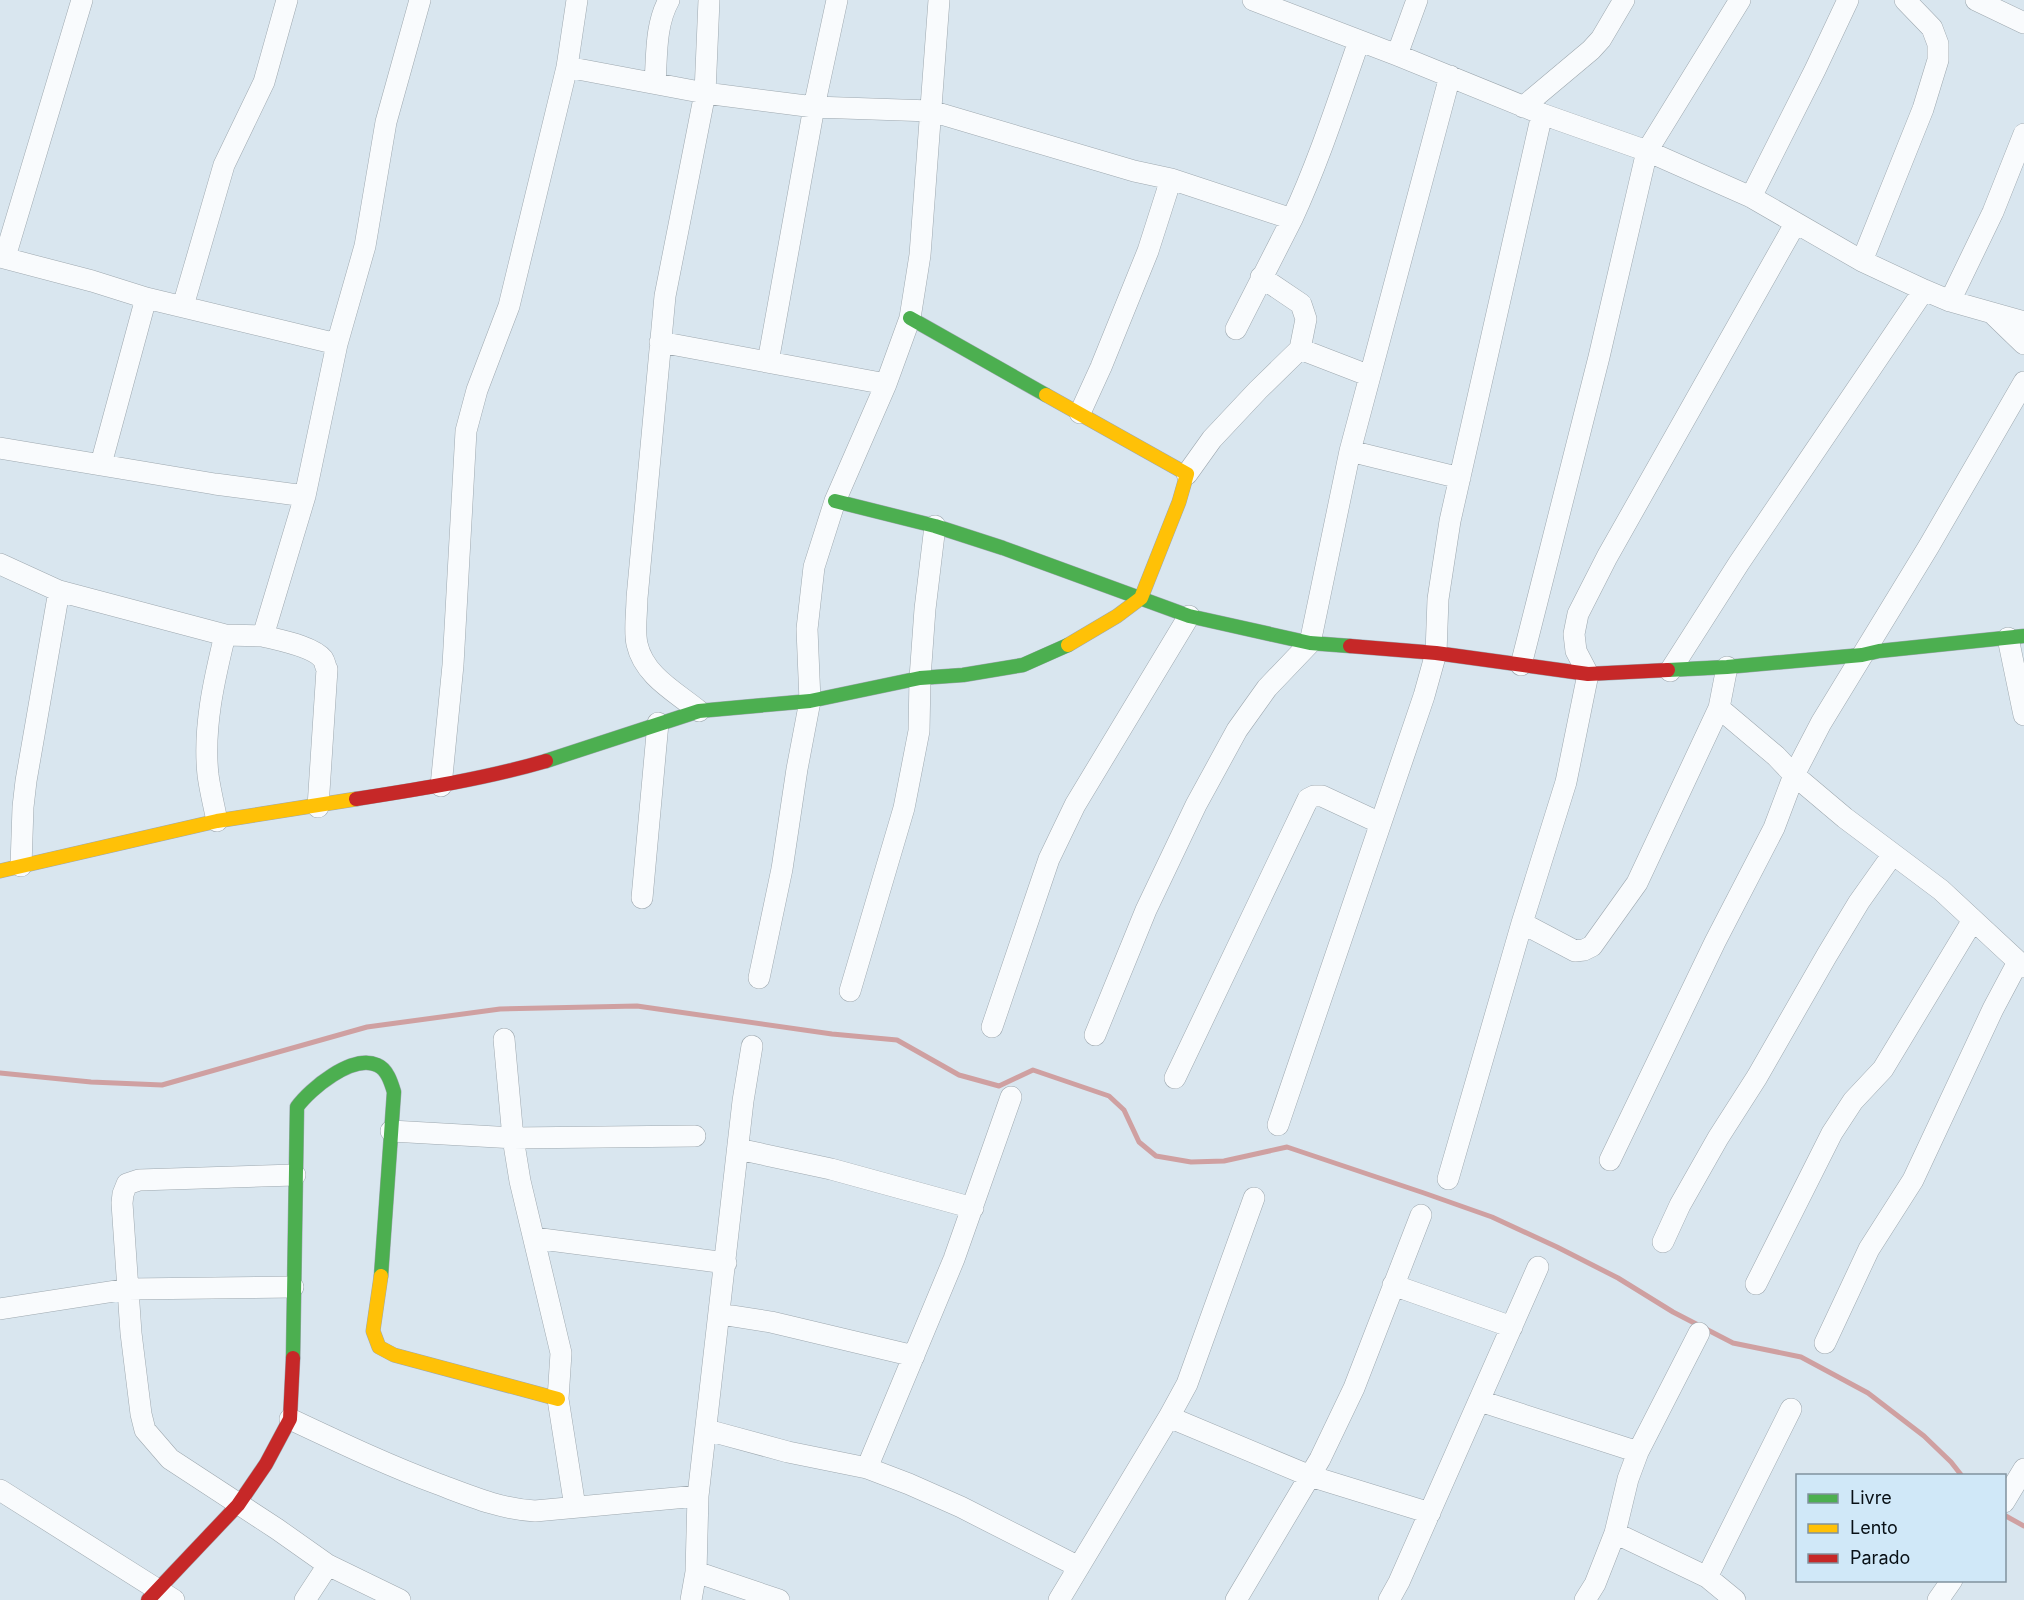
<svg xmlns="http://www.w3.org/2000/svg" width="2024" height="1600" viewBox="0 0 2024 1600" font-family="Inter,sans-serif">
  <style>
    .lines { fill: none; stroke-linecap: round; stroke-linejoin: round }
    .stream { stroke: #cfa0a1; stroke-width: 5 }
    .street-casing { stroke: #9ea8af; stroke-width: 22 }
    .fast-casing { stroke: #9ea8af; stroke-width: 15 }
    .slow-casing { stroke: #9ea8af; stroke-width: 15 }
    .jam-casing { stroke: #9ea8af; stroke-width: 15 }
    .street { stroke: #f9fbfd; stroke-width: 21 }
    .fast { stroke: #4caf50; stroke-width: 14 }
    .slow { stroke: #ffc107; stroke-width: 14 }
    .jam { stroke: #c62828; stroke-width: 14 }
  </style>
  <rect width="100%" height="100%" fill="#d9e6ef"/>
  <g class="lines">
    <path class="stream" d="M0,1073L91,1082L162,1085L367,1027L500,1009L637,1006L832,1034L897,1040L959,1075L999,1086L1033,1070L1109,1096L1124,1110L1139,1142L1156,1156L1191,1162L1224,1161L1287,1147L1424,1193L1492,1217L1557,1247L1618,1278L1673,1312L1733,1343L1801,1357L1868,1393L1924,1436L1951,1462L1962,1476
      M2004,1515L2024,1526"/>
    <defs>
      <path id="street" d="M1253,0L1397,55L1542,114L1647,151L1751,197L1862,261L1924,290L1950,301L2024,322
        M1976,0L2024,23
        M1397,55L1417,0
        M567,67L705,93L814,107L931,111L1134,171L1171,179L1292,219C1319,161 1338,101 1359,41
        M655,83C657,56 655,25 669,0
        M1523,107L1591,50L1601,39L1624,0
        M1751,197L1815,70L1848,0
        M0,257L92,281L146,298L337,344
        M5,257L82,0
        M1862,261L1923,109L1938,60V44L1932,28L1905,0
        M1950,301L1993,212L2024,134
        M183,306L224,165L264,82L287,0
        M1994,315L2024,344
        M1236,329L1292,219
        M660,342L886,384
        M1300,349L1370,376
        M768,362L814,107L837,0
        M1080,413L1101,367L1148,251L1171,179
        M0,448L215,484L305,496
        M1350,451L1460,478
        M101,464L146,298
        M1187,474L1212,439L1258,390L1300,349L1306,319L1301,304L1261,277
        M0,564L59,591L225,635
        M263,636C278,640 313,646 323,659C325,662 325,666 327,669L318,807
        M2008,638L2024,715
        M1521,665L1599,357L1647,151L1740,0
        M1670,671L1739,563L1924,290
        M1719,708L1776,756L1794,775L1845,818L1941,890L2024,967
        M699,711C676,692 644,676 637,644C634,630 637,612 637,598L665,296L705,93L709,0
        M441,786L453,665L466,431L477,390L509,306L567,67L577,0
        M217,821C214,806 210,790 208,775C203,728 214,680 225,635L263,636L305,496L337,344L365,246L386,122L420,0
        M21,866L23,807L26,781L59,591
        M642,898L658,723
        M1522,923L1575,951L1584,950L1592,946L1637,883L1719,708L1727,667
        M759,978L782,869L797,769L810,701L807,629L814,567L835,501L886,384L910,318L920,255L939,0
        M850,991L904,808L919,731L920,678L925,609L935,526
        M992,1027L1049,859L1075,805L1189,616
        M1095,1035L1146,910L1196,805L1237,730L1267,688L1310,643L1350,451L1450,76
        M504,1039L513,1138L520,1181L561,1353L558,1399L575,1507
        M1175,1078L1308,799L1314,796H1322L1380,823
        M1278,1125L1424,696L1436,653L1438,599L1450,521L1542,114
        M391,1131L513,1138L695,1136
        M738,1149L831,1169L973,1208
        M1610,1160L1715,942L1774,828L1794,775L1821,723L1929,546L2024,382
        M295,1175L139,1180L127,1184L123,1194L122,1203L131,1333L141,1414L145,1430L170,1459L277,1529L328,1565L400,1600
        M1448,1179L1522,923L1566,782L1588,674L1576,651L1574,634L1578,614L1607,557L1795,224
        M534,1238L726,1263
        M1663,1242L1680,1205L1718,1138L1757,1077L1827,955L1859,902L1893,854
        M1756,1284L1832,1133L1853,1101L1883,1069L1973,920
        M1393,1285L1512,1327
        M0,1309L128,1289L293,1287
        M720,1314L771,1322L914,1356
        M1825,1343L1869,1249L1913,1180L1993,1009L2018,962
        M1480,1401L1638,1452
        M1169,1417L1310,1476L1430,1513
        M290,1419C339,1442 387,1465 438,1484C470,1496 500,1509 535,1511L698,1496
        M707,1430L788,1452L867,1468L909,1484L961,1507L1079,1567
        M867,1468L954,1259L1011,1097
        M0,1490L174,1600
        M2004,1502L2024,1469
        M1615,1533L1707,1577L1735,1600
        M696,1572L779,1600
        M1707,1577L1791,1409
        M305,1600L328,1565
        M691,1600L696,1572L698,1496L743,1101L752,1046
        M1059,1600L1169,1417L1187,1384L1254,1198
        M1236,1600L1320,1459L1354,1388L1421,1215
        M1389,1600L1399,1582L1538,1267
        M1585,1600L1595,1584L1615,1533L1628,1479L1638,1452L1699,1333
        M1938,1600L1952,1580"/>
      <path id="fast" d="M910,318L1046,395
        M835,501L935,526L1003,548L1189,616L1310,643L1350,646
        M1668,670L1727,667L1862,655L1879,651L2024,636
        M546,761L699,711L810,701L920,678L963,675L1023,665L1068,645
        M293,1358L297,1107C310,1089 352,1054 377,1065C387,1069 391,1082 394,1092L381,1276"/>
      <path id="slow" d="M1046,395L1187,474L1179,502L1141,598L1117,616L1068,645
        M0,871L217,821L356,799
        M381,1276L373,1331L379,1347L394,1355L558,1399"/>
      <path id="jam" d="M1350,646L1436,653L1588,674L1668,670
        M356,799C420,789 484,779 546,761
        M148,1600L238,1505L266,1464L290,1419L293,1358"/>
    </defs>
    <use href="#street" class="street-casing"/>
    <use href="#fast" class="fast-casing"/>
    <use href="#slow" class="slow-casing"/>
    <use href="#jam" class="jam-casing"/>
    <use href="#street" class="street"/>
    <use href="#fast" class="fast"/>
    <use href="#slow" class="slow"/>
    <use href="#jam" class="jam"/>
  </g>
  <rect x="1796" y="1474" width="210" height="108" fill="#d0e8f8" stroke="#80929e" stroke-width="1.5"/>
  <rect x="1808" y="1494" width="30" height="9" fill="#4caf50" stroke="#80929e" stroke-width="1.5"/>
  <text x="1850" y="1504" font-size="18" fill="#081016">Livre</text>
  <rect x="1808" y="1524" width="30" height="9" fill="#ffc107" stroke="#80929e" stroke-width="1.5"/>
  <text x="1850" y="1534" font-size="18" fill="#081016">Lento</text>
  <rect x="1808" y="1554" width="30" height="9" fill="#c62828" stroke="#80929e" stroke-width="1.5"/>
  <text x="1850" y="1564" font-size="18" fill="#081016">Parado</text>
</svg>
